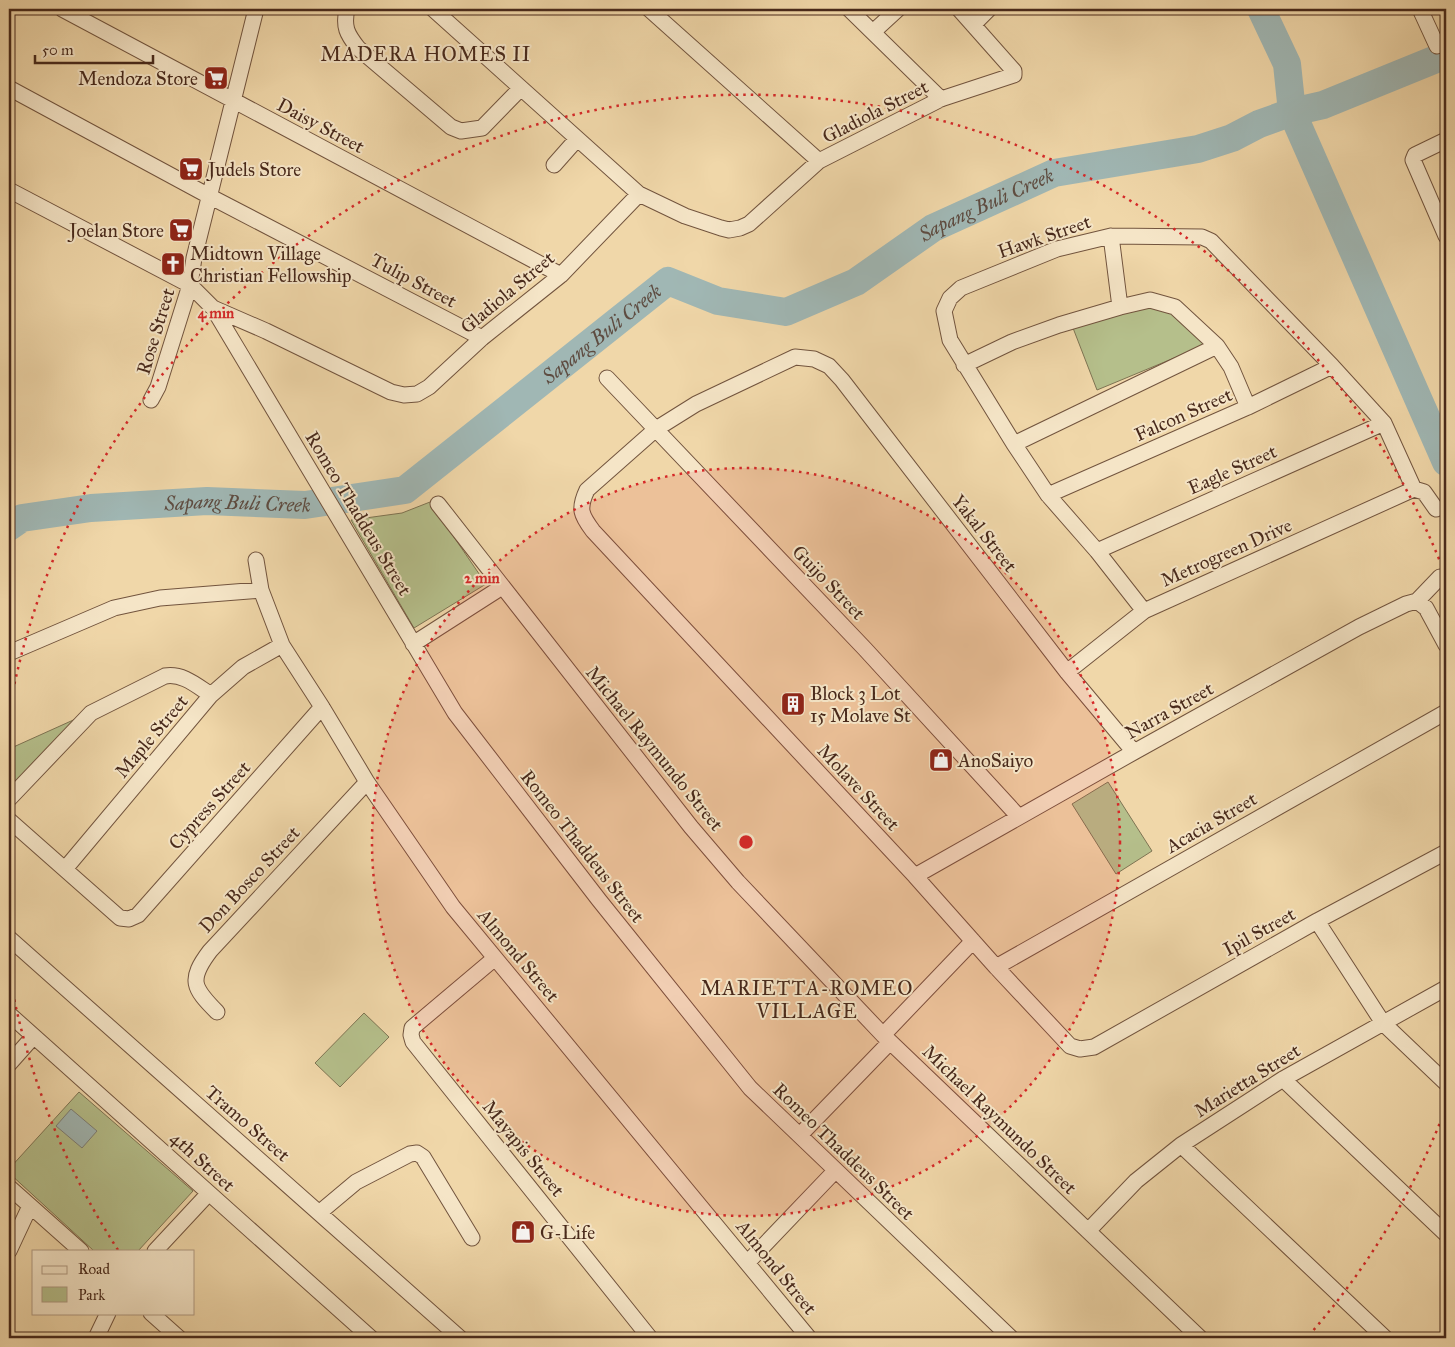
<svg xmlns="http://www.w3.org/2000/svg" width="1455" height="1347" viewBox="0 0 1455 1347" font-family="'IM FELL Great Primer',serif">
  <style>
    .green { fill: #b5bf8b; stroke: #7e7453 }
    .water { fill: #a0b7b4; stroke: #7d7e77 }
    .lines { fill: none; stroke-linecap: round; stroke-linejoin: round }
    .river { stroke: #a0b7b4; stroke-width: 28 }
    .minor-casing { stroke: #72543e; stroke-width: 17 }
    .minor { stroke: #f5e5c7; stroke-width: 15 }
    .ring { fill: none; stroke: #d62828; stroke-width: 2.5; stroke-dasharray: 2.5 5 }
    .labels { text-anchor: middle; stroke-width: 4; stroke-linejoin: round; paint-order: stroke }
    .poi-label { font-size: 19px; fill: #48291b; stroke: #f5e5c7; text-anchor: start }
    .street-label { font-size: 19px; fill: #48291b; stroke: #f5e5c7 }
    .neighbourhood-label { font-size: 20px; letter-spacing: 1px; fill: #48291b; stroke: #f5e5c7 }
    .water-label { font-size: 20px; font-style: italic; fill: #5e4c41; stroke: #f5e5c7 }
    .centre { fill: #d62828; stroke: #f5e5c7; stroke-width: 2.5 }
    .ring-label { font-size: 15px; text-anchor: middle; font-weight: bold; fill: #d62828; stroke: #f5e5c7; stroke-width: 4; stroke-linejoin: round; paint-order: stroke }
  </style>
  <rect width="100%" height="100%" fill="#f0d7a9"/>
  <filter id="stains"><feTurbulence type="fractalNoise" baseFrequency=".004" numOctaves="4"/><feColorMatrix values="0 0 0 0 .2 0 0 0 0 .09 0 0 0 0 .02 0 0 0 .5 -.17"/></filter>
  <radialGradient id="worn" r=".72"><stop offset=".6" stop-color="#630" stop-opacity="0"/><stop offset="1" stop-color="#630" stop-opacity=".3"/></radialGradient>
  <path class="green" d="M1149,305L1173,313L1208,344L1097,390L1073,328Z
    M430,502L486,584L414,628L351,520L402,513Z
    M80,717L9,790V749Z
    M1108,782L1152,851L1116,874L1072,804Z
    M364,1013L389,1037L340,1087L315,1063Z
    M79,1092L193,1191L138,1251H94L9,1173V1169Z"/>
  <path class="water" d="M71,1109L97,1131L82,1148L56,1126Z"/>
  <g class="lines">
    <g class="river">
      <path d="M1261,9L1287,64L1292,112L1446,462"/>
      <path id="s1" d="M9,527L22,518L91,508L207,501L305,505L405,490L668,281L718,301L786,312L856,282L933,228L1054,173L1198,149L1232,138L1259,124L1292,112L1323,105L1446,55"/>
    </g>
    <defs>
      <path id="minor" d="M62,9L561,275
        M347,9C343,27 347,34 358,48L451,127L461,131L482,128L521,88
        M433,9L639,194L685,216L721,228L729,230L740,228L749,224L819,161L941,99L1014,75V71L959,9
        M649,9L819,161
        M849,9L941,99
        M1420,9L1437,46
        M973,25L989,9
        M873,32L898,9
        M9,88L209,196L482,338
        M1446,140L1415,155L1413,160L1446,236
        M554,165L577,139
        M9,190L190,285L213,308L266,331L391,392L404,395L417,394L429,387L482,338L561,275L639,194
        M1111,236L1120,307
        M213,308L455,713L599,900L750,1088L1011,1338
        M964,365L1012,342L1059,325L1120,307L1150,300L1175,307L1217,346L1231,367L1248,407
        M607,378L865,649L1019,817
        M151,400L158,387L190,285L194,258L256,9
        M1014,444L1217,346
        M1048,495L1248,407L1332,366
        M438,504L691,827L738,882L883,1035L1200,1338
        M1097,551L1384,423
        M256,560L261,590L282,645L322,707L367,782L453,907L809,1338
        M1417,601L1426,608L1446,645
        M1144,611L1097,551L1048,495L1014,444L950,340L944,311L950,298L961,288L1057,249L1111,236L1202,237L1211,241L1332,366L1384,423L1414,489L1424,492L1436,509
        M413,644L502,587
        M9,653L114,608L160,598L261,590
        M1067,672L1144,611L1414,489
        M1134,752L1067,672L842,380L829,366L814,359L795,357L696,404L656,429L587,490C578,509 581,515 593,531L915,876L996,967L1070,1046L1080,1049L1094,1047L1317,921L1446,852
        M9,799L91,713L165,676C183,673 197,686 211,695
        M9,820L120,918L129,919L138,915L322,707
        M65,869L211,695L243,667L282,645
        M915,876L1134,752L1359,627L1406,604L1417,601L1440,577
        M1317,921L1383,1023L1446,1083
        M9,938L460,1338
        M495,958L412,1028L411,1035L413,1042L650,1338
        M996,967L1446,712
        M217,1012C193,988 188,980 210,951L367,782
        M9,1014L371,1338
        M883,1035L973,941
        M9,1064L33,1037
        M1283,1079L1446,1234
        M800,1135L890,1042
        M1181,1145L1385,1338
        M9,1187L81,1251
        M319,1213L356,1182L410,1154L417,1153L423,1157L472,1238
        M1088,1231L1136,1181L1181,1145L1283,1079L1446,988
        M9,1251L30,1206
        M155,1251L209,1193
        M748,1262L835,1171
        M151,1313L179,1338
        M96,1338L108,1313"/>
    </defs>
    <use href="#minor" class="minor-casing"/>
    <use href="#minor" class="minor"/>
  </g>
  <circle cx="746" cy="842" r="374" fill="#d62828" fill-opacity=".12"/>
  <g class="ring">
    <circle cx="746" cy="842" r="374"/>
    <path d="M1445 1110A749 749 0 0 1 1311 1333M118 1250A749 749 0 0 1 10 978M10 706A749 749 0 0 1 1445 574"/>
  </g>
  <defs>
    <symbol id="supermarket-square" viewBox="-11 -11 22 22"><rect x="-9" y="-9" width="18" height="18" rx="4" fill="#8f2418" stroke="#f5e5c7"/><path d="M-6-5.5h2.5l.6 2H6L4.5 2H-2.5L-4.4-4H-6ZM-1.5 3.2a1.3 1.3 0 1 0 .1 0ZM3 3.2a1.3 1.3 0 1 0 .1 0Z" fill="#fff"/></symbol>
    <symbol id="church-square" viewBox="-11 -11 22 22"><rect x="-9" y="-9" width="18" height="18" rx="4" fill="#8f2418" stroke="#f5e5c7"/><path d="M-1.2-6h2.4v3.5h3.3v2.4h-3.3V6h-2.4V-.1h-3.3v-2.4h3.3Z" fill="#fff"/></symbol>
    <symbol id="building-square" viewBox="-11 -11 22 22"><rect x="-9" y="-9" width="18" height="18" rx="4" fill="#8f2418" stroke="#f5e5c7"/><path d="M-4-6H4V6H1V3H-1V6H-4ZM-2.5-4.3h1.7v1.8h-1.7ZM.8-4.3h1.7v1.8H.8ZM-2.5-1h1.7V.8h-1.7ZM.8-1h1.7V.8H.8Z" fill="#fff"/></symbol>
    <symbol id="shop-square" viewBox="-11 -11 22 22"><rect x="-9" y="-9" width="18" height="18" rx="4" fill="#8f2418" stroke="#f5e5c7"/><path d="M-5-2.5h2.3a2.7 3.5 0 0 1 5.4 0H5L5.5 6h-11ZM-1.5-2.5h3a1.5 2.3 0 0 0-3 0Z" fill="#fff"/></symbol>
  </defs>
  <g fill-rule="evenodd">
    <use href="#supermarket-square" x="202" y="64" width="28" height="28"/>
    <use href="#supermarket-square" x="177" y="155" width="28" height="28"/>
    <use href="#supermarket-square" x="167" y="216" width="28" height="28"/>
    <use href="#church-square" x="159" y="250" width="28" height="28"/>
    <use href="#building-square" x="779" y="690" width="28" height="28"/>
    <use href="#shop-square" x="927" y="746" width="28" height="28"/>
    <use href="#shop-square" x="509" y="1218" width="28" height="28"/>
  </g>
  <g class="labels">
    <g class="poi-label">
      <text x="198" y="85" text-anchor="end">Mendoza Store</text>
      <text x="208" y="176">Judels Store</text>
      <text x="164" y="237" text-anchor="end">Joelan Store</text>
      <text x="190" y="260">Midtown Village<tspan x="190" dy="22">Christian Fellowship</tspan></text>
      <text x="810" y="700">Block 3 Lot<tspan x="810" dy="22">15 Molave St</tspan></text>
      <text x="958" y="767">AnoSaiyo</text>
      <text x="540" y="1239">G-Life</text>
    </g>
    <g class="street-label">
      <text transform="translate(875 111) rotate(-27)" y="7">Gladiola Street</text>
      <text transform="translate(321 125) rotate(28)" y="7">Daisy Street</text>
      <text transform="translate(1044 236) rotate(-19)" y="7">Hawk Street</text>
      <text transform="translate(414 280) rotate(28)" y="7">Tulip Street</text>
      <text transform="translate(507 292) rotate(-40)" y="7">Gladiola Street</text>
      <text transform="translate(155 331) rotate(-73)" y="7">Rose Street</text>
      <text transform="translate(1183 414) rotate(-24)" y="7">Falcon Street</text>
      <text transform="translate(1232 469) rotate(-24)" y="7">Eagle Street</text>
      <text transform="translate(359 513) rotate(59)" y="7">Romeo Thaddeus Street</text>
      <text transform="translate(985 533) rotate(52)" y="7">Yakal Street</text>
      <text transform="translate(1226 552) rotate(-24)" y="7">Metrogreen Drive</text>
      <text transform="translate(829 582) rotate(46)" y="7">Guijo Street</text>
      <text transform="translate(1169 710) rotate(-29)" y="7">Narra Street</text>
      <text transform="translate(151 736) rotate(-50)" y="7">Maple Street</text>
      <text transform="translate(655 748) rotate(51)" y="7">Michael Raymundo Street</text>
      <text transform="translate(859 787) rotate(47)" y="7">Molave Street</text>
      <text transform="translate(209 805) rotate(-48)" y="7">Cypress Street</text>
      <text transform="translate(1211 822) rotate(-30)" y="7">Acacia Street</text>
      <text transform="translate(583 846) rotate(52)" y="7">Romeo Thaddeus Street</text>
      <text transform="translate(249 879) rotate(-47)" y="7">Don Bosco Street</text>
      <text transform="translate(1259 931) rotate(-29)" y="7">Ipil Street</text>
      <text transform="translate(519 955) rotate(50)" y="7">Almond Street</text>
      <text transform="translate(1247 1080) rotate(-32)" y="7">Marietta Street</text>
      <text transform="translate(1000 1119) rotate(44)" y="7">Michael Raymundo Street</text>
      <text transform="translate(248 1123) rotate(41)" y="7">Tramo Street</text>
      <text transform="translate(524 1148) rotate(51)" y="7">Mayapis Street</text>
      <text transform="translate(844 1151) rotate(44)" y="7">Romeo Thaddeus Street</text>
      <text transform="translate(203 1161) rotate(42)" y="7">4th Street</text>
      <text transform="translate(777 1267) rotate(51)" y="7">Almond Street</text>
    </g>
    <g class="neighbourhood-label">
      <text x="426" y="61">MADERA HOMES II</text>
      <text x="807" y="995">MARIETTA-ROMEO<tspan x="807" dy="23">VILLAGE</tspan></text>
    </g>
    <g class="water-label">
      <text dy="7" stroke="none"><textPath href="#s1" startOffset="1088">Sapang Buli Creek</textPath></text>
      <text dy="7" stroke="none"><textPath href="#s1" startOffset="652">Sapang Buli Creek</textPath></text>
      <text dy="7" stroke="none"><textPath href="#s1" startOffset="232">Sapang Buli Creek</textPath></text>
    </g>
  </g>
  <circle cx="746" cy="842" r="8" class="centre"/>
  <g class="ring-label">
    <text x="216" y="318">4 min</text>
    <text x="482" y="583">2 min</text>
  </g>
  <rect width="1455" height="1347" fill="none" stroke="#f0d7a9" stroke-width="30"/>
  <rect x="10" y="10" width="1435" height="1327" fill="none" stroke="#48291b" stroke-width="2.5"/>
  <rect x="15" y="15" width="1425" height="1317" fill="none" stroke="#48291b"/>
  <rect x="32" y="1250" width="162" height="65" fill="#f5e5c7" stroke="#b09a82"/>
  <rect x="42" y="1266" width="25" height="8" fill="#f5e5c7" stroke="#b09a82"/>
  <text x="78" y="1274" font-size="15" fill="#48291b">Road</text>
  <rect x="42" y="1287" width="25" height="15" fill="#b5bf8b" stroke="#b09a82"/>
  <text x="78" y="1300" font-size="15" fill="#48291b">Park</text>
  <path d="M35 55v8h118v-8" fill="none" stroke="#48291b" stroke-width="2.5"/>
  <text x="42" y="55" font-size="15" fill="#48291b" stroke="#f5e5c7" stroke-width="4" paint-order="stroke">50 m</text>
  <rect width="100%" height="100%" filter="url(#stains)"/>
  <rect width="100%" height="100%" fill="url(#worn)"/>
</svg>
